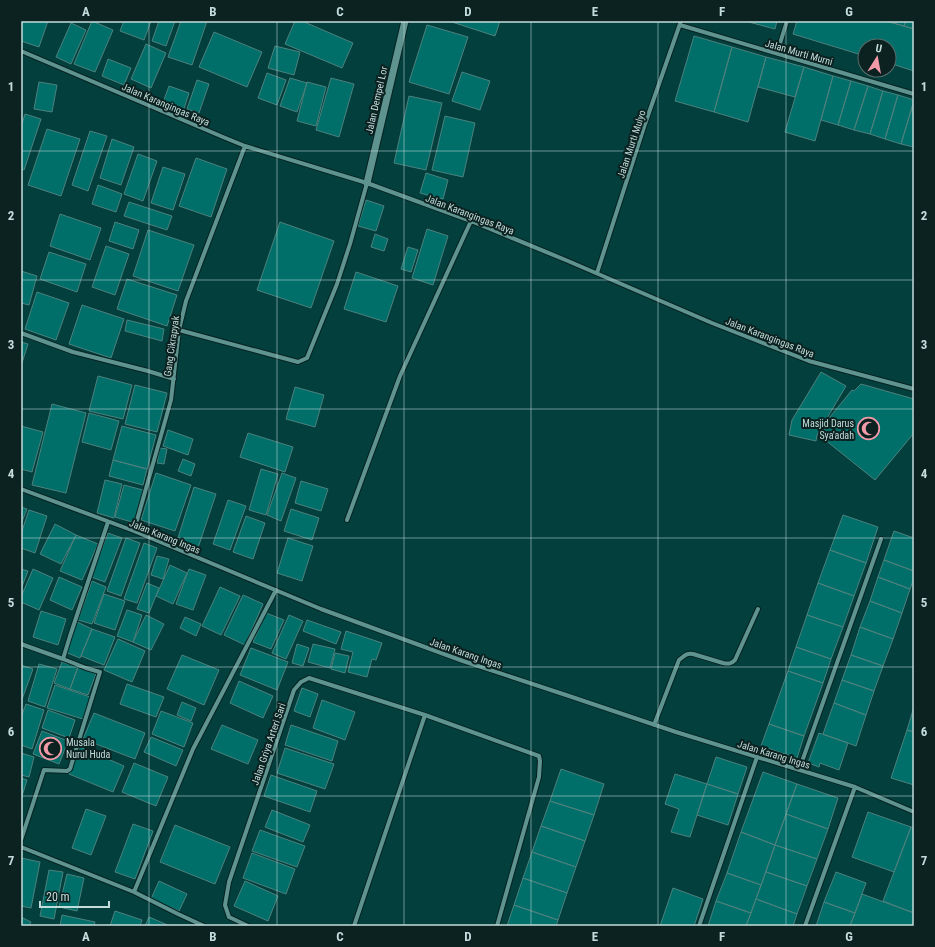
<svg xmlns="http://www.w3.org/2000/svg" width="935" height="947" viewBox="0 0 935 947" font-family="'Roboto Condensed',sans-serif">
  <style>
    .building { fill: #006f6a; stroke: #4d817d }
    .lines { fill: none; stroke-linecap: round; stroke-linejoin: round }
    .minor-casing { stroke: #072321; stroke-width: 6 }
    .tertiary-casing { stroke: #072321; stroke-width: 9 }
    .minor { stroke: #5f938f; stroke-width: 4 }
    .tertiary { stroke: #5f938f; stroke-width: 7 }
    .grid { fill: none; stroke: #c3dddb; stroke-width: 1; stroke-opacity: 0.55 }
    .labels { text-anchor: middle; stroke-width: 4; stroke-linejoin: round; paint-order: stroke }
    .street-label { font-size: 10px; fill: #c3dddb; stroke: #0c2221 }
    .poi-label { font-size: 10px; fill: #c3dddb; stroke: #0c2221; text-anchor: end }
    .neatline { fill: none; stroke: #c3dddb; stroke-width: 1.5 }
    .grid-label { font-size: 13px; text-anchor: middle; font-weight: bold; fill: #c3dddb }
  </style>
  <rect width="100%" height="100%" fill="#033f3d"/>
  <path class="building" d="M23,21H48L39,47L21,41V26Z
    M92,21L113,30L95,72L74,64Z
    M124,21H151L144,40L120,31Z
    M159,21H175L166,46L152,41Z
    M181,21H207L192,65L168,57Z
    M295,21H302L353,43L342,68L285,44Z
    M452,21H500L495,36L452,22Z
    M745,21H777L775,29Z
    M797,21H886L914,29V71L889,63V46H865V56L793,34Z
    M886,21H906L904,26Z
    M906,21H914V29L904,26Z
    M71,23L86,30L71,64L56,57Z
    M427,25L468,37L449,94L409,82Z
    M214,32L262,52L247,87L199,67Z
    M694,36L732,47L714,112L675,101Z
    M146,44L166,53L151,88L131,79Z
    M275,46L300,52L294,75L268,68Z
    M732,47L766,57L748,122L714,112Z
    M766,57L804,67L795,97L758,87Z
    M108,59L131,68L124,85L102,76Z
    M804,67L833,76L815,141L785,132Z
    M462,72L490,81L480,110L452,101Z
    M267,73L286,80L277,105L258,98Z
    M833,76L851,81L838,125L821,120Z
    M290,78L307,83L297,112L280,106Z
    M331,78L354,84L339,137L316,130Z
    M197,80L209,84L199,113L187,109Z
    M851,81L868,86L854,130L838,125Z
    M39,82L57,85L52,112L34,109Z
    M307,82L326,87L316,126L297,121Z
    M169,86L189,93L182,115L161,108Z
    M868,86L883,91L870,134L854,130Z
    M883,91L898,95L885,139L870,134Z
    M898,95L914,100L901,144L885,139Z
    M409,96L442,103L426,170L394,163Z
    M914,101V147L901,144Z
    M25,114L41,119L24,170L21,168V127Z
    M445,116L475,123L463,177L432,170Z
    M47,129L80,139L61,196L28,185Z
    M90,131L107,136L88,191L72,185Z
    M112,139L134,147L121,185L100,178Z
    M138,154L157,161L143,201L124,194Z
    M196,158L227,169L211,217L179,206Z
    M163,167L185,174L173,210L151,203Z
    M426,173L448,180L443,199L420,193Z
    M98,185L122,194L116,212L92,204Z
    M366,200L384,206L376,231L358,226Z
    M129,202L172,216L167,230L124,216Z
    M60,214L101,228L90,260L50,246Z
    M115,222L139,230L133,249L109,241Z
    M280,222L334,241L311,308L257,290Z
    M427,229L448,236L433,285L412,278Z
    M148,230L194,245L178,291L133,276Z
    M375,234L388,239L384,251L371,247Z
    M106,246L129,254L115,295L92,287Z
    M408,247L418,250L411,272L401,269Z
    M49,252L86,264L77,292L40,279Z
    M21,271L37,276L29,305L21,303Z
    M356,272L398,286L386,322L344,309Z
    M127,279L177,295L167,326L117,309Z
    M37,292L69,303L56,340L25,329Z
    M82,305L124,319L111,358L69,344Z
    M127,320L164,329L162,341L125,331Z
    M21,342L28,344L21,366Z
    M821,372L846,386L817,435L816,441L789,435L792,420Z
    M98,376L132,385L123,419L89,411Z
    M861,384L914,399V433L875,480L819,435L828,425L825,423L852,390L854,391Z
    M135,385L167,393L157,432L125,424Z
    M295,387L324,395L315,427L286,419Z
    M52,404L86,413L66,493L32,485Z
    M89,413L119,421L111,450L82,442Z
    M21,426L43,432L32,472L21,469Z
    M122,426L156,435L147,469L113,460Z
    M168,430L193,439L188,455L163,446Z
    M248,433L293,447L285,472L240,457Z
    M160,448L167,449L164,464L157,463Z
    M183,459L195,464L191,476L178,471Z
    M113,460L147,469L143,485L109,476Z
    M261,469L278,474L266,515L249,510Z
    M156,473L191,485L175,531L141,520Z
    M282,473L296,478L281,521L267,515Z
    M105,480L122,484L114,518L97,513Z
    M301,481L328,489L321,511L295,503Z
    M124,485L143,490L135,523L115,517Z
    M194,487L216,494L198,548L177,541Z
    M228,500L246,506L230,550L213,544Z
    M21,507L27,509L21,524Z
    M291,509L319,518L312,540L284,531Z
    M29,510L47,516L35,553L21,548V534Z
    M843,515L878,527L866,563L830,550Z
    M246,516L265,523L253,559L233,552Z
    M55,524L76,535L61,564L40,554Z
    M894,531L914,538V571L884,560Z
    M108,533L122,538L105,582L91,577Z
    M76,535L98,544L82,580L60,571Z
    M126,538L140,543L121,596L107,591Z
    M288,538L313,546L302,581L277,573Z
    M144,543L157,548L137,603L124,599Z
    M830,550L866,563L854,596L818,583Z
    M157,556L169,559L163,579L151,575Z
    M884,560L914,571V578L910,589L878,577Z
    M170,565L187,573L173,604L156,596Z
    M21,569L28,571L21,589Z
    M33,569L53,578L39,610L21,602V597Z
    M189,569L206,575L193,610L176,604Z
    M59,577L82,587L72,610L50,600Z
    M878,577L910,589L902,613L870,601Z
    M92,581L106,587L92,624L78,620Z
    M147,583L159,588L149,613L137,609Z
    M818,583L854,596L843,627L807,615Z
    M220,587L240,596L221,635L202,626Z
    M104,594L125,601L115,630L94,623Z
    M243,595L263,604L245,645L224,635Z
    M870,601L902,613L893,639L860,627Z
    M127,610L142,615L133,642L117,636Z
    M41,611L66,619L58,645L33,637Z
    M266,613L284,620L271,649L253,642Z
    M146,615L164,624L151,650L133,642Z
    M289,615L303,621L286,659L272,653Z
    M807,615L843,627L831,659L796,647Z
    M185,617L201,624L196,636L180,628Z
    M307,620L341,632L336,644L303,631Z
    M77,622L92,629L80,658L65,652Z
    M860,627L893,639L883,666L851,655Z
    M92,629L115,637L104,665L81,656Z
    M346,631L382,643L376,660L372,659L367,677L348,672L353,652L341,649Z
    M118,639L145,651L132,682L104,670Z
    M297,644L309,648L303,666L292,663Z
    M313,644L335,649L330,668L308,662Z
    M796,647L831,659L823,683L788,671Z
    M251,648L288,662L277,690L240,675Z
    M335,653L349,656L345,673L331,669Z
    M182,655L219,670L204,705L167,689Z
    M851,655L883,666L874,691L842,680Z
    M62,662L78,667L70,689L54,683Z
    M39,664L57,669L45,707L28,701Z
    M21,665L33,669L21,702Z
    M78,667L96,674L88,695L70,689Z
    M788,671L823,683L804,736L769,724Z
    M842,680L874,691L866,715L834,703Z
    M239,681L273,696L263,718L230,703Z
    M127,684L164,697L156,717L120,704Z
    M55,685L90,697L83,719L47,708Z
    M302,688L318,694L310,717L294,711Z
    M322,700L355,712L345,740L313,728Z
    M182,702L196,708L191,721L177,715Z
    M834,703L866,715L856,746L823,734Z
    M26,704L44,710L32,749L21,745V717Z
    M914,707V732L907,730Z
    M48,710L75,720L69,738L42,728Z
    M161,711L193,723L184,747L152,734Z
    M94,713L145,733L135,759L83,739Z
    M769,724L804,736L797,758L761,746Z
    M222,725L258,740L248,764L211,749Z
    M291,725L338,741L332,761L285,745Z
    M907,730L914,732V785L891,778Z
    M42,731L68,741L59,764L33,754Z
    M819,733L848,743L839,770L820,763L819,767L808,763Z
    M151,737L183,750L176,766L144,752Z
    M80,747L124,766L113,792L69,774Z
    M285,748L334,764L325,789L277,773Z
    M21,753L34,757L29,777L21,775Z
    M716,757L747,767L738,794L707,784Z
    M134,763L168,777L156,806L122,792Z
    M561,769L604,784L594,815L550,801Z
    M763,772L797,784L775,845L741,832Z
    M675,774L707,784L690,837L671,832L679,809L665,804Z
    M271,775L317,791L310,812L264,796Z
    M21,778L27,780L22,796H21Z
    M707,784L738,794L728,825L697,815Z
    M797,784L838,798L828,829L786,814Z
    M550,801L594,815L585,841L541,826Z
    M86,809L106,816L91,855L72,848Z
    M272,810L310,825L303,842L265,827Z
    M868,812L911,827L894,872L852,857Z
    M786,814L828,829L817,859L775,845Z
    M133,824L153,831L135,879L115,872Z
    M175,825L230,847L215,884L160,862Z
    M541,826L585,841L576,867L532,852Z
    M911,827L914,828V913L883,901Z
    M260,830L305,846L297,867L252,851Z
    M741,832L775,845L761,885L727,873Z
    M775,845L817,859L807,886L766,872Z
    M532,852L576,867L567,893L523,878Z
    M252,853L295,869L286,894L243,878Z
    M21,858L40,862L31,908L21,906Z
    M49,870L63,872L54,919L40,916Z
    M766,872L807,886L797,914L756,899Z
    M836,872L866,883L855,913L824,902Z
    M727,873L761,885L751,913L716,901Z
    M67,874L84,878L77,911L59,907Z
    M523,878L567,893L558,920L514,905Z
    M159,881L187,894L179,911L151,899Z
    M245,881L278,896L268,921L234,906Z
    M673,888L703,899L694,926H660Z
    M862,894L914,913V926H850Z
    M756,899L797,914L793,926H746Z
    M716,901L751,913L746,926H708Z
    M824,902L855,913L850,926H816Z
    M514,905L558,920L556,926H507Z
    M115,911L142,920L140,926H110Z
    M62,915L95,922L94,926H60Z
    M21,917L31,922L29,926H21Z
    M149,917L170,926H145Z"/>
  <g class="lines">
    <defs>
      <path id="minor" d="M680,25L914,94
        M21,51L223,137L245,146L367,183L471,221L568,261L712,323L809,361L914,389
        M777,53L787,21
        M597,273L645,124L681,21
        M179,330L298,362L307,358L337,284L350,244L367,183
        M21,333L73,352L148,371L174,379
        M21,489L134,531L321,609L463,661L566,695L676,732L855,787L914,812
        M347,520L400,376L471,221
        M134,531L171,400L179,330L186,301L245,146
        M21,644L63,659L70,636L108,522
        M654,725L679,660C684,656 686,653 693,654L723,663C729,664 731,664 735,660L758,609
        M799,770L881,539
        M21,840L43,773L44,770L67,771L70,769L100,672L86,668L63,659
        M21,847L134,892L178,914L204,926
        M134,892L193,749L276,590
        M248,926L229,917L225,905L229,882L294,690L301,682L309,678L425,715L539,756L540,761L539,777L497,926
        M354,926L425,715
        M699,926L757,757
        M805,926L855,787"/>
      <path id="tertiary" d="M367,183L405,21"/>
    </defs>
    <use href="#minor" class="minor-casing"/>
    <use href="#tertiary" class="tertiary-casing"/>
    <use href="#minor" class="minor"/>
    <use href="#tertiary" class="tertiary"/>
  </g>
  <path class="grid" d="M149,21V926M277,21V926M404,21V926M531,21V926M658,21V926M786,21V926M21,151H914M21,280H914M21,409H914M21,538H914M21,667H914M21,796H914"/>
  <defs>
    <symbol id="mosque-ring" viewBox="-11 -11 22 22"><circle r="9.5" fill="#0c2221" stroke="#f39aa8" stroke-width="1.5"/><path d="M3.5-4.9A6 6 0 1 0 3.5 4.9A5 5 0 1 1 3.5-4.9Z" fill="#f39aa8"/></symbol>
  </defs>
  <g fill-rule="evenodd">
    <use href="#mosque-ring" x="856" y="416" width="25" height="25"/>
    <use href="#mosque-ring" x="38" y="736" width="25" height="25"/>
  </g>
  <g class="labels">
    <g class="street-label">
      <text transform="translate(799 52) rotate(16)" y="4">Jalan Murti Murni</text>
      <text transform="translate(376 100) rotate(-77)" y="4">Jalan Dempel Lor</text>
      <text transform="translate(166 104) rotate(23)" y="4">Jalan Karangingas Raya</text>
      <text transform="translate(631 144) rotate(-72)" y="4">Jalan Murti Mulyo</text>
      <text transform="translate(470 214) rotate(21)" y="4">Jalan Karangingas Raya</text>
      <text transform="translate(770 337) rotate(21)" y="4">Jalan Karangingas Raya</text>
      <text transform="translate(171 346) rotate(-82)" y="4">Gang Cikrapyak</text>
      <text transform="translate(165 536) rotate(22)" y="4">Jalan Karang Ingas</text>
      <text transform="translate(466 653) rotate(19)" y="4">Jalan Karang Ingas</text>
      <text transform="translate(268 744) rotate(-71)" y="4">Jalan Griya Arteri Sari</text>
      <text transform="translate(774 754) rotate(17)" y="4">Jalan Karang Ingas</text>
    </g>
    <g class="poi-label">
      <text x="854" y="427">Masjid Darus<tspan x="854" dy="12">Sya'adah</tspan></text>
      <text x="66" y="746" text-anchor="start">Musala<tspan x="66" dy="12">Nurul Huda</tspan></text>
    </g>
  </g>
  <rect width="935" height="947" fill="none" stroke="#0c2221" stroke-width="44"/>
  <g transform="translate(877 58) rotate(11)"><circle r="19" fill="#0c2221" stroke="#556d6b"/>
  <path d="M0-3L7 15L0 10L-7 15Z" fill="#f39aa8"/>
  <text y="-6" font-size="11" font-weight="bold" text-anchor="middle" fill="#c3dddb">U</text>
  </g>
  <path d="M40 901v6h69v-6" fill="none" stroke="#c3dddb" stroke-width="2"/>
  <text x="46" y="901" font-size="12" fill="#c3dddb" stroke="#0c2221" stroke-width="3" paint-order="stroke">20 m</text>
  <rect x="22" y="22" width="891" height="903" class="neatline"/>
  <g class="grid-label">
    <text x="86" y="16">A</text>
    <text x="213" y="16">B</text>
    <text x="340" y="16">C</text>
    <text x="468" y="16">D</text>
    <text x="595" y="16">E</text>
    <text x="722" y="16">F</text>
    <text x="849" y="16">G</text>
    <text x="11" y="91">1</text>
    <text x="924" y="91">1</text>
    <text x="11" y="220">2</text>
    <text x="924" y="220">2</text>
    <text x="11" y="349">3</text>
    <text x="924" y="349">3</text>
    <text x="11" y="478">4</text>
    <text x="924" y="478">4</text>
    <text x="11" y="607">5</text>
    <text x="924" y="607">5</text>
    <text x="11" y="736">6</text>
    <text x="924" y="736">6</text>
    <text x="11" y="865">7</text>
    <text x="924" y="865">7</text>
    <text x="86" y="941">A</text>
    <text x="213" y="941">B</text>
    <text x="340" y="941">C</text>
    <text x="468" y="941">D</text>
    <text x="595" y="941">E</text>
    <text x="722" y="941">F</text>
    <text x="849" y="941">G</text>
  </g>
</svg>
